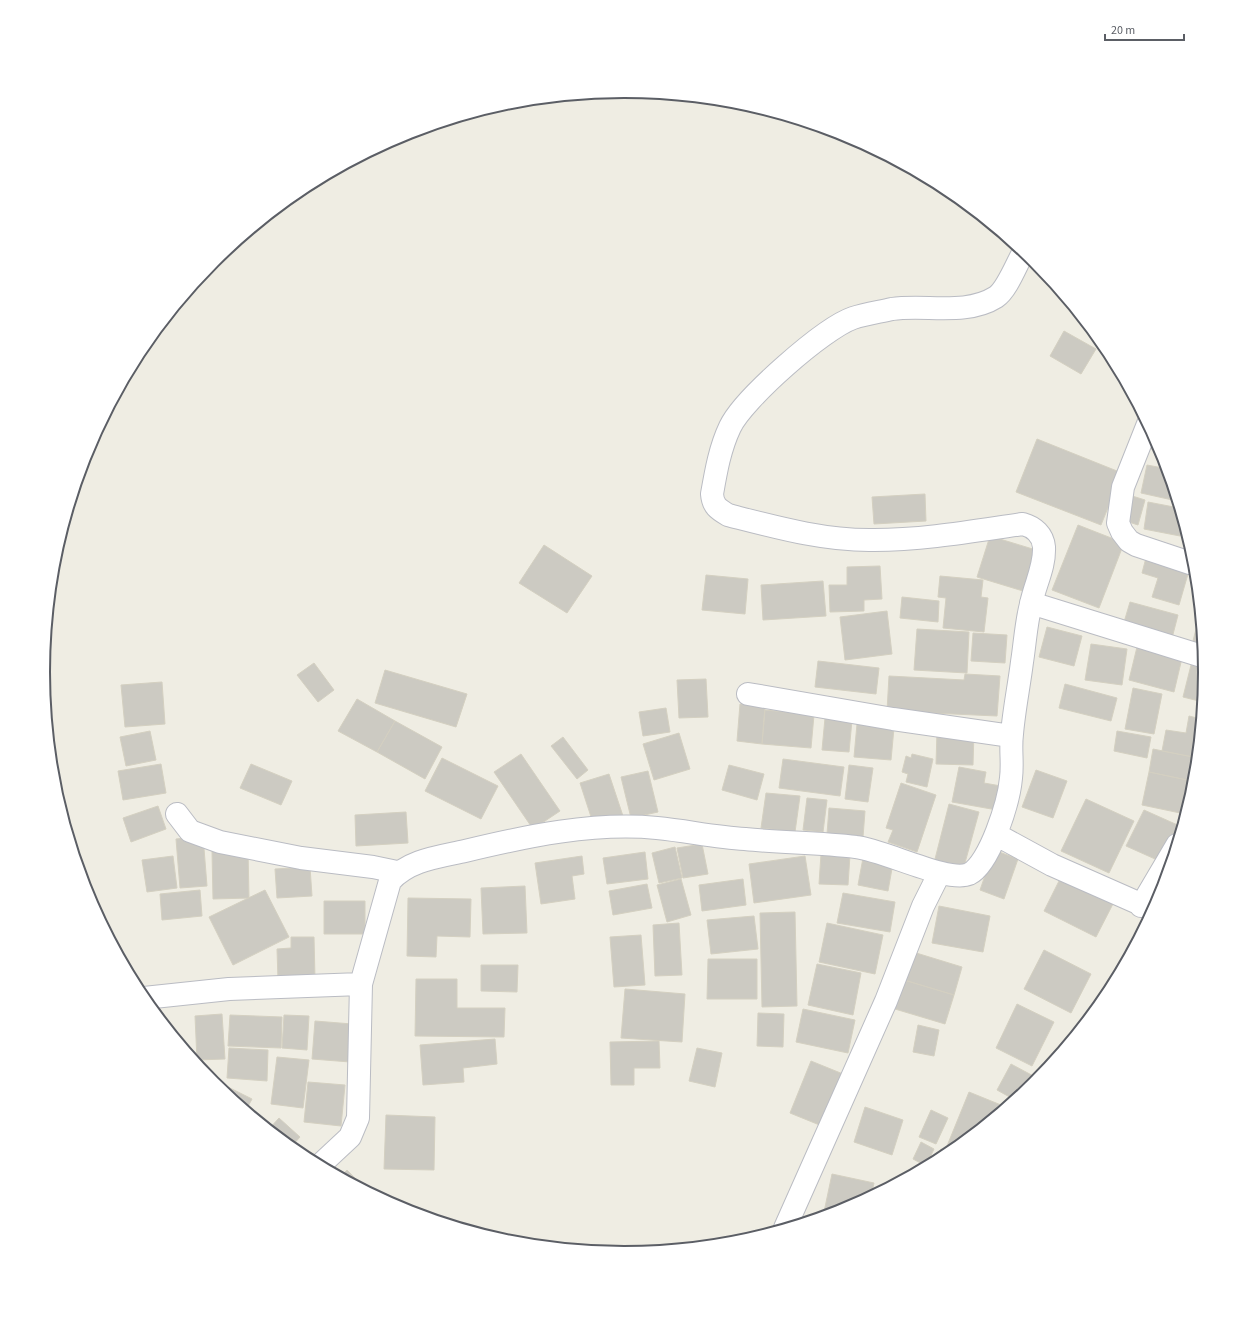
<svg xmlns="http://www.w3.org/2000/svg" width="1249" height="1344" viewBox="0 0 1249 1344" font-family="'Source Sans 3',sans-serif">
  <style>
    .building { fill: #cccac2; stroke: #d4d0c1 }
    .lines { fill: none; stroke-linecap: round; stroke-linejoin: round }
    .minor-casing { stroke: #babcc3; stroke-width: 24 }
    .minor { stroke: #fff; stroke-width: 22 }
    .rim { fill: none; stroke: #5b5e65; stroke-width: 2 }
  </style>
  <rect width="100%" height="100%" fill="#efede3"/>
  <path class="building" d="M1064,331L1096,349L1081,374L1050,356Z
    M1154,436L1162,450L1163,452L1151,449Z
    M1037,439L1122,473L1101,525L1016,492Z
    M1147,465L1168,469L1177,501L1141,493Z
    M925,494L926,521L874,524L872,497Z
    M1129,495L1145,500L1138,525L1123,520Z
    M1148,502L1179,508L1183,520L1180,536L1144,529Z
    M1078,525L1124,543L1099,608L1052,590Z
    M990,536L1036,550L1023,591L977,577Z
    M544,545L592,576L567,613L519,583Z
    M1147,554L1190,567L1179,605L1152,597L1158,578L1142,573Z
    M880,566L882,599L864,600V611L830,612L829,585H847V567Z
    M706,575L748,579L745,614L702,610Z
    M940,576L983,580L981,597L988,598L984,632L943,628L946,598L938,597Z
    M823,581L826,616L763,620L761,585Z
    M902,597L939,601L938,622L900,618Z
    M1130,602L1178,615L1171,642L1122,629Z
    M887,611L892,654L845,660L840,617Z
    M1200,613L1204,648L1192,645Z
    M1047,627L1082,636L1074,666L1039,657Z
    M917,629L969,632L967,673L914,670Z
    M973,633L1007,635L1005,663L971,661Z
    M1091,644L1127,649L1122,685L1085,680Z
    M1137,647L1182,658L1174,692L1129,680Z
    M818,661L879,668L876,694L815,687Z
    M314,663L334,690L318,702L297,675Z
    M1191,665L1206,669L1203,702L1183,697Z
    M385,670L467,694L456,727L375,703Z
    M965,674L1000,676L997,716L887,711L889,676L964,680Z
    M706,679L708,717L679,718L677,680Z
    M162,682L165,724L125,727L121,685Z
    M1065,684L1117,698L1111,721L1059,708Z
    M1133,688L1162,694L1154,734L1125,729Z
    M357,699L395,721L377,752L338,731Z
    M740,704L765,706L762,744L737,741Z
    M666,708L670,732L643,736L639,712Z
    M765,710L814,715L811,748L762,744Z
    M1189,716L1201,719L1198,758L1162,751L1166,730L1186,733Z
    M825,718L852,720L849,752L822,750Z
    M395,721L442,747L425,779L377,752Z
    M857,724L894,728L891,760L854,757Z
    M150,731L156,760L126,766L120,737Z
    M937,731L974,732L973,765L936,764Z
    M1117,731L1151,737L1147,758L1114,751Z
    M679,733L690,769L654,780L643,744Z
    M563,737L588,770L577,779L551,746Z
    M1153,749L1198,758L1196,771L1192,781L1149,772Z
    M521,754L560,811L533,829L494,772Z
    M912,754L933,759L927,787L906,782L908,774L902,772L906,756L911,758Z
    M442,758L498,786L481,819L425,791Z
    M783,759L844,767L840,796L779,788Z
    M161,764L166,793L123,800L118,771Z
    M251,764L292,781L281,805L240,788Z
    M729,765L764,774L757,800L722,790Z
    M849,765L873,768L868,802L845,799Z
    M959,767L986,772L984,783L1001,786L997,810L952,802Z
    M1036,770L1067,781L1053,818L1022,807Z
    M648,771L658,812L631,818L621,777Z
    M1149,772L1192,781L1185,814L1142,805Z
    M609,774L623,816L594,826L580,783Z
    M901,783L936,795L917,852L888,842L893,830L886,828Z
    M766,793L800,796L795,832L761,828Z
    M807,798L827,800L823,832L803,830Z
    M1086,799L1134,821L1109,873L1061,851Z
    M949,804L979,812L963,870L934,863Z
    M158,806L166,829L131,842L123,818Z
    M829,808L865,811L863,837L827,834Z
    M1144,810L1182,827L1164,863L1126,846Z
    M406,812L408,843L356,846L355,815Z
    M203,836L207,886L180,888L176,839Z
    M702,844L708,874L683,878L677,848Z
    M675,847L682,878L659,883L652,853Z
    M248,850L249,898L213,899L212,851Z
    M994,850L1018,859L1004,899L980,890Z
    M645,852L648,879L607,884L603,858Z
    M821,854L850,855L848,885L819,884Z
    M173,856L177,888L147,892L142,860Z
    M582,856L584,874L572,876L575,899L541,904L535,863Z
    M805,856L811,895L754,903L749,864Z
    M863,858L893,863L888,891L858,885Z
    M310,867L312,896L277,898L275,869Z
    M681,879L691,915L667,922L657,885Z
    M743,879L746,905L702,911L699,885Z
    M1060,879L1116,898L1096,937L1044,911Z
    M647,884L652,908L613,915L609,891Z
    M525,886L527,933L483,934L481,888Z
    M200,890L202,916L162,920L160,894Z
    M265,890L289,937L233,965L209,917Z
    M843,893L895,902L890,932L837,923Z
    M408,898L471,899L470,937L437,936L436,957L407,956Z
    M324,901H365V934H324Z
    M939,906L990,916L983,952L932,943Z
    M795,912L797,1006L762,1007L760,913Z
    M754,916L758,949L711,954L707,920Z
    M679,923L682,975L655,976L653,925Z
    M827,923L883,935L875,974L819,962Z
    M641,935L645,985L614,987L610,937Z
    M291,937H314L315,979L278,980L277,949L291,948Z
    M1044,950L1091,974L1071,1013L1024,989Z
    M913,952L962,967L954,995L904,980Z
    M708,959H757V999H707Z
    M817,964L861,973L853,1015L808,1005Z
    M481,965H518L517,992L481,991Z
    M416,979H457V1008H505L504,1037L415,1036Z
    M904,980L954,995L945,1024L895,1009Z
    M625,989L685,994L682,1042L621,1038Z
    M1017,1004L1054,1022L1032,1066L996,1048Z
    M803,1009L855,1020L848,1053L796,1042Z
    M758,1013L784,1014L783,1047L757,1046Z
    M222,1014L225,1059L197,1060L195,1016Z
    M230,1015L282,1017L281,1048L228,1046Z
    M284,1015L309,1016L307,1050L282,1048Z
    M315,1021L352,1024L350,1062L312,1059Z
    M918,1025L939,1030L934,1056L913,1052Z
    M495,1039L497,1064L463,1068L464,1082L423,1085L420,1045Z
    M659,1041L660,1068H634V1085H611L610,1042Z
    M229,1048L268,1050L267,1081L227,1078Z
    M697,1048L722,1053L715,1087L689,1081Z
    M277,1057L309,1060L303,1108L271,1104Z
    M811,1061L843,1074L822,1126L790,1113Z
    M1011,1064L1039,1079L1015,1100L997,1090Z
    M212,1079L252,1099L246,1110L213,1083Z
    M308,1082L345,1085L341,1126L304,1122Z
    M969,1092L1001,1105L997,1115L955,1149L947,1146Z
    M865,1107L903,1120L892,1155L854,1142Z
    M931,1110L948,1118L936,1144L919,1137Z
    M386,1115L435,1117L434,1170L384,1169Z
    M279,1118L300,1137L291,1147L269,1129Z
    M921,1142L934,1149L926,1166L913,1159Z
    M941,1149L951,1153L936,1162Z
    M347,1170L367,1190L341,1176Z
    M832,1174L874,1183L871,1196L847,1209L832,1214L824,1212Z"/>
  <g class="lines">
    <defs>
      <path id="minor" d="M1148,424L1123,487L1118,523L1122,532L1129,541L1136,545L1190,563L1195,561
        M1031,603L1205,657
        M748,694L893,719L1011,736
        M177,814L190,831L220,842L301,858L373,867L397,872
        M997,835L1052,865L1154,910
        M1141,906L1177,845
        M144,998L229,989L361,984
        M320,1165L350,1137L358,1118L361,984L390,881C409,860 438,857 465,851C527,836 593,822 657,828C687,831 715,837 745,839C782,843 819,842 856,847C884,850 948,883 969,874C990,864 1009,801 1011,778C1013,763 1010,749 1012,734C1014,710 1019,686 1022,662C1025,643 1026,623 1031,604C1035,584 1045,567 1044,547C1043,535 1034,527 1023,524C974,531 924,540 874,540C825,541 775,527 728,515C718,509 713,506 712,494C716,471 720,448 730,427C743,399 824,328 853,318C865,314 879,312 892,309C925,304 966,316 996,297C1007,290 1017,263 1024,251
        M785,1228L886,1001L923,906L939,874"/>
    </defs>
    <use href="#minor" class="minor-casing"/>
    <use href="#minor" class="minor"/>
  </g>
  <path d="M0 0H1249V1344H0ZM50 672a574 574 0 1 1 1148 0a574 574 0 1 1-1148 0Z" fill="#fff" fill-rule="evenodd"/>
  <path class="rim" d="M50 672a574 574 0 1 1 1148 0a574 574 0 1 1-1148 0Z"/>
  <path d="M1105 34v6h79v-6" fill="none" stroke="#5b5e65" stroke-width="2"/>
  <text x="1111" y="34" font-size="12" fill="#5b5e65" stroke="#ffffff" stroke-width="3" paint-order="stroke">20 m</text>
</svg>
